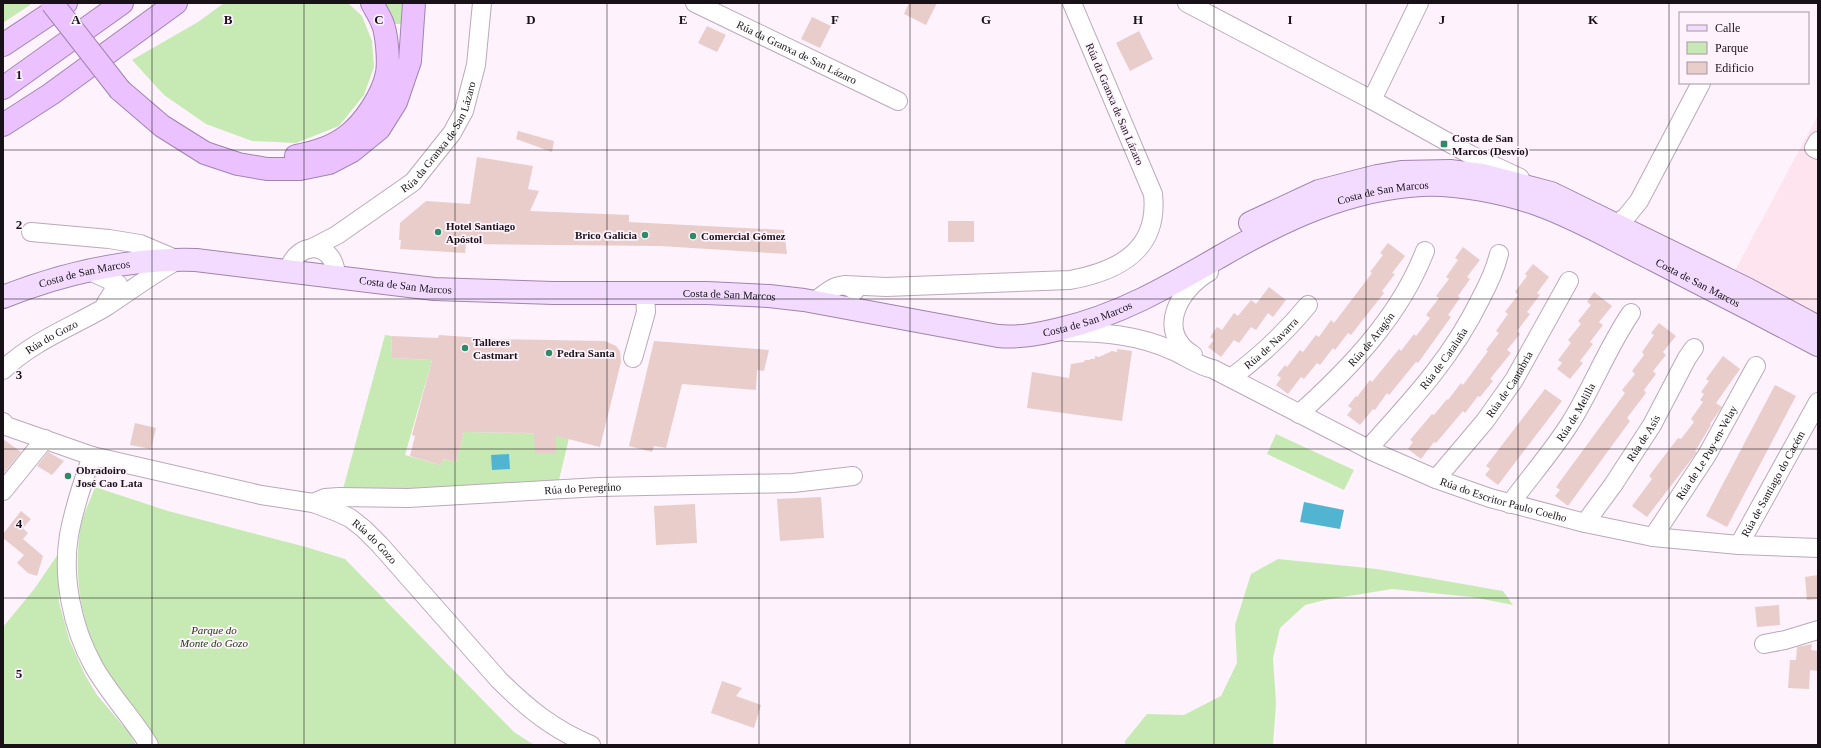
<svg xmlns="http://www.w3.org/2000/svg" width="1821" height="748" viewBox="0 0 1821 748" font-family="'Times New Roman',serif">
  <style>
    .education { fill: #fde4ef }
    .green { fill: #c7eab4 }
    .water { fill: #51b5d1 }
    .building { fill: #e8cdca }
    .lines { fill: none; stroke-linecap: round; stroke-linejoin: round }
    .minor-casing { stroke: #bba9b9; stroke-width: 20 }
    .major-casing { stroke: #a184ae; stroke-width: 24 }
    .highway-casing { stroke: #a184ae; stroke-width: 24 }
    .minor { stroke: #fff; stroke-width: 18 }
    .major { stroke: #f3daff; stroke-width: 22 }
    .highway { stroke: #ebc2ff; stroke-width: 22 }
    .highway-bridge-casing { stroke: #a184ae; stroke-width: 24; stroke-linecap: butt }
    .highway-bridge { stroke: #ebc2ff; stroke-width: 22 }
    .grid { fill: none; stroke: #181218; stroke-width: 1; stroke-opacity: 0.55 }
    .poi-dot { fill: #2d8c65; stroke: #fef2fd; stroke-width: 1.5 }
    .labels { text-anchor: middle; stroke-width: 3.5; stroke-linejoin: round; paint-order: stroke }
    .street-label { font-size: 11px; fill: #181218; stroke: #fef2fd }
    .poi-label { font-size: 11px; font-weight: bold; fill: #181218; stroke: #fef2fd; text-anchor: start }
    .park-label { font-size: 11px; font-style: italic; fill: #203c0d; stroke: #fef2fd }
    .grid-label { font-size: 13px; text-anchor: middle; font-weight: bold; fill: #181218; stroke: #fef2fd; stroke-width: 3.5; stroke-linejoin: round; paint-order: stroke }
  </style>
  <rect width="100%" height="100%" fill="#fef2fd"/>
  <path class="education" d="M1818,115V319L1733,274Z"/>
  <path class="green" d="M3,3H29L30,5L3,23Z
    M224,3H348L362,16L372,41L374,67L364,95L339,126L296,143L252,141L206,124L164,95L132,60L198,22Z
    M384,3H402L401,24H392Z
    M385,335L392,336L391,358L432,360L405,455L441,465L443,459L456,462L464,432L570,434L559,480L396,489H343Z
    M1276,434L1354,470L1344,490L1267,454Z
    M95,487L168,511L306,547L345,559L514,732L534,745H160C145,721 125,700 109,676C82,634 73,580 80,530C82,516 90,501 95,487Z
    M58,554L59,602L69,639L85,675L97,695L124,727L127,713L131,736L136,745H3V627L35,588Z
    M1278,559L1377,569L1503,591L1513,605L1472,597L1392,589L1325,600L1305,605L1280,628L1273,658L1276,703L1273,745H1125V741L1147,714L1184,715L1221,696L1237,663L1235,625L1251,574Z"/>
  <path class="water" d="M509,454L510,469L492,470L491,455Z
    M1304,502L1344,510L1340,529L1300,522Z"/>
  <path class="building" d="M909,3H937L926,25L904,14Z
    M812,17L831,26L820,48L801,39Z
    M707,26L726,35L717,52L698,43Z
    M1139,31L1153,59L1130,71L1116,43Z
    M518,131L554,141L552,152L516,139Z
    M477,157L533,166L528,189L539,191L530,211L629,215V222L784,230L787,254L660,246L466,244L465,253L400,249L401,240H399L400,223L426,201L470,204Z
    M948,221H974V242H948Z
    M1388,243L1405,256L1392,273L1395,274L1382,291L1384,293L1351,335L1348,333L1335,350L1333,348L1320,365L1317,363L1304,379L1301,377L1288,394L1276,385L1281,378L1277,375L1285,365L1287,367L1300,350L1303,352L1316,335L1319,337L1331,320L1334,323L1372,273L1370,272L1383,255L1380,253Z
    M1463,247L1480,260L1467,277L1470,279L1458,296L1460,298L1448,315L1451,317L1418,363L1416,362L1389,395L1387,393L1375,410L1373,409L1360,425L1347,415L1352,409L1348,406L1356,396L1357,397L1370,380L1372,382L1399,349L1401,351L1414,334L1416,336L1430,318L1426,315L1439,298L1436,296L1449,279L1446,277L1458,260L1455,258Z
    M1533,264L1549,277L1537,293L1540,295L1527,312L1530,314L1517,331L1520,334L1507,350L1511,353L1490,379L1493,381L1480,397L1478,396L1465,413L1463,411L1436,443L1434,442L1421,459L1408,449L1413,442L1410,440L1432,414L1434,415L1447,399L1448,400L1461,383L1463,385L1488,351L1486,350L1499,333L1496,331L1508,314L1505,312L1518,295L1515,292L1527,276L1525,274Z
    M1269,287L1286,300L1273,317L1268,313L1256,330L1251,327L1239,343L1234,340L1221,357L1208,347L1214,340L1210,337L1217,327L1222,330L1234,313L1238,316L1251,300L1256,304Z
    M1594,292L1612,306L1599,322L1603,325L1590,342L1593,344L1580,361L1583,363L1570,379L1557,369L1562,363L1558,360L1571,343L1568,340L1581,324L1578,321L1591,305L1587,302Z
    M1659,323L1676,336L1663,352L1666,355L1653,371L1656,374L1644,390L1646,393L1627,418L1630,421L1568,506L1555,496L1560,490L1556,487L1625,393L1622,390L1635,374L1632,371L1644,355L1642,352L1654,335L1651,333Z
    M439,335L496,339L605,341L616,346L620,351L621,362L600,447L556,436V453H535L534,433L464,432L456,462L443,459L441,465L410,456L415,436L412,435L432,360L391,358L392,336L438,338Z
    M654,341L769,350L764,371L757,370L756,390L682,384L666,448L654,446L652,452L629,446Z
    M1117,349L1132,351L1122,421L1027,408L1032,372L1069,378L1071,364L1084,362L1085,360H1090V359H1095V356L1099,357L1112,351L1117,352Z
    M1723,356L1740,369L1716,403L1722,407L1710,424L1711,425L1695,451L1697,452L1647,517L1632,506L1652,479L1649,476L1678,438L1681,439L1694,422L1691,419L1703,402L1700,400L1704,394L1701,392L1709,381L1706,379Z
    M1775,385L1796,396L1727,527L1706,516Z
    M1545,389L1562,401L1498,485L1485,475L1490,469L1486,466Z
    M135,423L156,428L151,449L130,445Z
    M3,439L21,452L3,474Z
    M48,452L64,461L52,475L37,466Z
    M821,497L824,538L780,541L777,499Z
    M695,504L697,543L656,545L654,506Z
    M21,511L31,519L23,528L28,533L23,539L43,556L37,576L28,573L17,563L24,555L3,538V534Z
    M1818,575V599L1807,600L1805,577Z
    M1779,605L1780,625L1757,627L1755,607Z
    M1812,644L1811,650L1818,651V671L1810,670L1809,689L1788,688L1790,660H1796L1797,647Z
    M722,681L742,688L736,696L761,705L754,728L711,713Z"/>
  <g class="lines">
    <defs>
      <g id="minor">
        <path id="s1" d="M695,3L898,101"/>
        <path d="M1187,3L1372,100L1471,155L1520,178"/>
        <path d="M1372,100L1419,3"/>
        <path d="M1818,141L1814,148L1818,150"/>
        <path d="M1616,224L1626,217L1639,201L1701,83"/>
        <path d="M31,232L109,239L140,244L178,260"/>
        <path id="s2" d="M312,248L337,235L413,182L452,133L464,111L476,65L482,3"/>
        <path d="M84,271L94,273L118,284L106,303"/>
        <path d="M288,271C297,239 336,240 336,278"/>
        <path d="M845,285L886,287L1070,280C1119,271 1159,250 1153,194L1072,3"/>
        <path d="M814,302C826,293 841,277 855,291"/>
        <path id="s3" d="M1066,332C1102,332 1138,335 1171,350C1186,356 1198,366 1213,369L1374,452L1436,479L1490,498L1585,523L1653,537L1739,545L1818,548"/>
        <path d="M1193,355C1155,332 1179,289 1209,272"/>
        <path d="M633,358L646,312L645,293"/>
        <path id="s4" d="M3,370C32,342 69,328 104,308C129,292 152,274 178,260"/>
        <path id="s5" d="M1231,378C1259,357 1286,332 1308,305"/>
        <path id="s6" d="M1299,414C1350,368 1400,316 1425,251"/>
        <path id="s7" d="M3,422L6,426L92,456L261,495L313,503L337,512L350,518L364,529L380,545L499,680C527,708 554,730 591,745"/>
        <path id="s8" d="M1368,449C1412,400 1451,359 1480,300C1488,285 1495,271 1499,254"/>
        <path d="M92,456C83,481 74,508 69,535C62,577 72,627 93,665C109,694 132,717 149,745"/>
        <path id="s9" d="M1436,479L1485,421L1514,380L1569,281"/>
        <path d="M3,491L45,439"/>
        <path id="s10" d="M313,503L325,498L339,497L408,498L599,487L793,483L853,476"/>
        <path id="s11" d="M1510,504C1529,478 1551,453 1569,425C1592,389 1607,348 1631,313"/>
        <path id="s12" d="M1585,523L1613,485L1652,425L1687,358L1694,348"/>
        <path id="s13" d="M1653,537L1707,455L1756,366"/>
        <path id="s14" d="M1739,545L1818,402"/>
        <path d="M1764,644L1785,640L1818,630"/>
      </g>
      <g id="major">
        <path d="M1250,223L1319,191L1377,176L1401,172L1450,171L1482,175L1551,193L1747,289L1818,327"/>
        <path id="s15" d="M3,297C64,273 130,258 196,260L434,289L553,293H707L769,296L804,300L998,336C1020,338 1039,334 1060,329C1120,315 1169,286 1221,256C1283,220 1349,189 1421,185C1456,183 1506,193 1539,205C1578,219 1615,241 1652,259C1707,287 1763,316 1818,345"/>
      </g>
      <path id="highway" d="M3,45L66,3
        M3,88L122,3
        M120,90L162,126L205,153L238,164L267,169H300L329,163L352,151L379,129L396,102L410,61L414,3
        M3,125L51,94L176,3
        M296,156C313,153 333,147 347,136C364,123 383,95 387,73C389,61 387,33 382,22C379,15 375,9 372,3"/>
    </defs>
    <use href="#minor" class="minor-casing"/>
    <use href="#major" class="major-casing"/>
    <use href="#highway" class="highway-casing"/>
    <use href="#minor" class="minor"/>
    <use href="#major" class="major"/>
    <use href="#highway" class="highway"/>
    <defs>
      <path id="highway-bridge" d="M52,3L120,90"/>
    </defs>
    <use href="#highway-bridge" class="highway-bridge-casing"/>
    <use href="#highway-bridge" class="highway-bridge"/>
  </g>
  <path class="grid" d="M152,3V745M304,3V745M455,3V745M607,3V745M759,3V745M910,3V745M1062,3V745M1214,3V745M1366,3V745M1518,3V745M1669,3V745M3,150H1818M3,299H1818M3,449H1818M3,598H1818"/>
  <g class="poi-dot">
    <rect x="1440" y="140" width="8" height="8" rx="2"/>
    <circle cx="438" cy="232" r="4"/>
    <circle cx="645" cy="235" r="4"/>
    <circle cx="693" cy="236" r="4"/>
    <circle cx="465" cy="348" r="4"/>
    <circle cx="549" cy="353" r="4"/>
    <circle cx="68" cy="476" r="4"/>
  </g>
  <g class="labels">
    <g class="street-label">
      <text dy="4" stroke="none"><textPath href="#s1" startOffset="113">Rúa da Granxa de San Lázaro</textPath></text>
      <text transform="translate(1115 104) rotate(67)" y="4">Rúa da Granxa de San Lázaro</text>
      <text dy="4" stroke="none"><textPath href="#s2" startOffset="173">Rúa da Granxa de San Lázaro</textPath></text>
      <text dy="4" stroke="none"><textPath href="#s15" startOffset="1421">Costa de San Marcos</textPath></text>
      <text dy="4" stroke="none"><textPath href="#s15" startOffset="85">Costa de San Marcos</textPath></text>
      <text dy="4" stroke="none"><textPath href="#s15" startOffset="1757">Costa de San Marcos</textPath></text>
      <text dy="4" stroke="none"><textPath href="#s15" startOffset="409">Costa de San Marcos</textPath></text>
      <text dy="4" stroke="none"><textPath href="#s15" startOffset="733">Costa de San Marcos</textPath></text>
      <text dy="4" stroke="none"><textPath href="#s15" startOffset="1097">Costa de San Marcos</textPath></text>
      <text dy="4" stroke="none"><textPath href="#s4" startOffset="59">Rúa do Gozo</textPath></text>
      <text dy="4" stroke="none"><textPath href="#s6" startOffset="104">Rúa de Aragón</textPath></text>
      <text dy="4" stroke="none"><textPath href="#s5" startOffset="53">Rúa de Navarra</textPath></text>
      <text dy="4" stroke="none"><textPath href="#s8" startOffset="118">Rúa de Cataluña</textPath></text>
      <text dy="4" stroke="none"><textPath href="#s9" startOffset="120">Rúa de Cantabria</textPath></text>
      <text dy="4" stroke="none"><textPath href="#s11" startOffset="113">Rúa de Melilla</textPath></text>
      <text dy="4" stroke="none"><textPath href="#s12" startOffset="103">Rúa de Asís</textPath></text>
      <text dy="4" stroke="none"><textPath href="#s13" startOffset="100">Rúa de Le Puy-en-Velay</textPath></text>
      <text dy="4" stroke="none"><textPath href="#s14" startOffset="70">Rúa de Santiago do Cacém</textPath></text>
      <text dy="4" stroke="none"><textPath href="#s10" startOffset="271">Rúa do Peregrino</textPath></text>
      <text dy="4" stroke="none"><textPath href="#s3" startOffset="473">Rúa do Escritor Paulo Coelho</textPath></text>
      <text dy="4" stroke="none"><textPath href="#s7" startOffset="396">Rúa do Gozo</textPath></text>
    </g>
    <g class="poi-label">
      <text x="1452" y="142">Costa de San<tspan x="1452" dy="13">Marcos (Desvío)</tspan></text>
      <text x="446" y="230">Hotel Santiago<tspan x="446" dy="13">Apóstol</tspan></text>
      <text x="637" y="239" text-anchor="end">Brico Galicia</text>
      <text x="701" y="240">Comercial Gómez</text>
      <text x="473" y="346">Talleres<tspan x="473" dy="13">Castmart</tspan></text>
      <text x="557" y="357">Pedra Santa</text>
      <text x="76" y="474">Obradoiro<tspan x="76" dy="13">José Cao Lata</tspan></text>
    </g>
    <g class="park-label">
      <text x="214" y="634">Parque do<tspan x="214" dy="13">Monte do Gozo</tspan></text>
    </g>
  </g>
  <g class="grid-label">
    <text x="76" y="24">A</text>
    <text x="228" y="24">B</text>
    <text x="379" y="24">C</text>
    <text x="531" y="24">D</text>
    <text x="683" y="24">E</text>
    <text x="835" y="24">F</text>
    <text x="986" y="24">G</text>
    <text x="1138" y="24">H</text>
    <text x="1290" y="24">I</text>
    <text x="1442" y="24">J</text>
    <text x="1593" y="24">K</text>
    <text x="19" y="79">1</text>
    <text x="19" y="229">2</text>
    <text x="19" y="379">3</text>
    <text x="19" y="528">4</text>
    <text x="19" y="678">5</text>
  </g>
  <rect width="1821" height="748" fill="none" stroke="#181218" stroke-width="8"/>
  <rect x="1679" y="12" width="130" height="72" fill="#fef2fd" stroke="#a298a1"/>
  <rect x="1687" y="25" width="20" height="6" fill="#f3daff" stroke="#a298a1"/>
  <text x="1715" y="32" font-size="12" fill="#181218">Calle</text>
  <rect x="1687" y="42" width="20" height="12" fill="#c7eab4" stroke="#a298a1"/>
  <text x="1715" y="52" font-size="12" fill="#181218">Parque</text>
  <rect x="1687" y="62" width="20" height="12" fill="#e8cdca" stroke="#a298a1"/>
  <text x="1715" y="72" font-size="12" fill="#181218">Edificio</text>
</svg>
